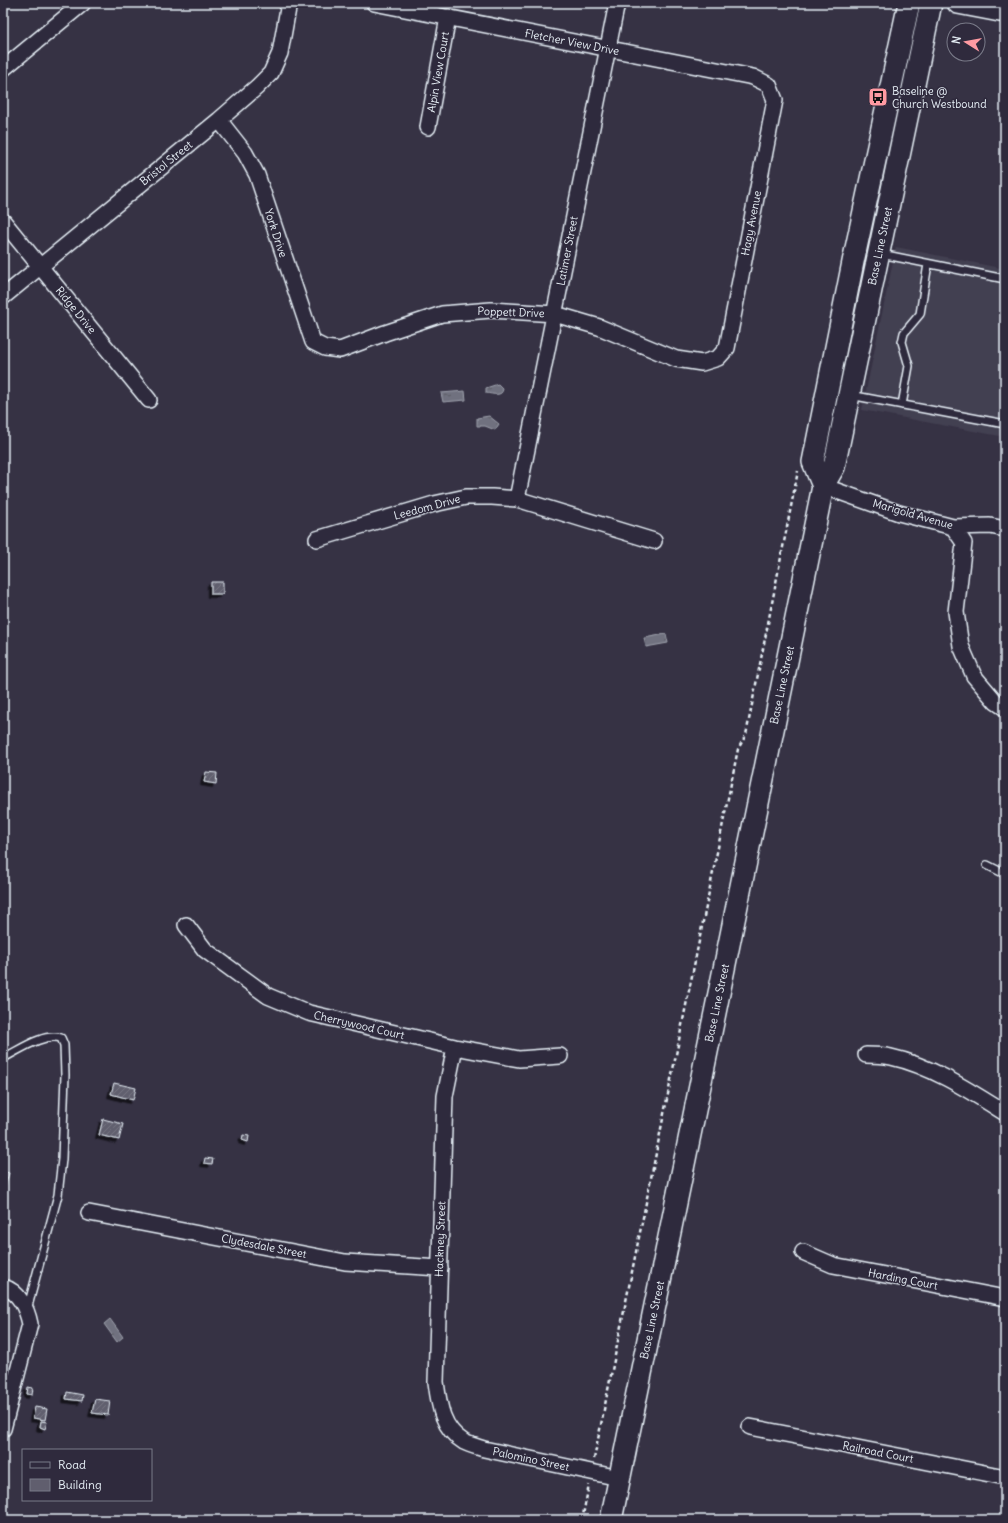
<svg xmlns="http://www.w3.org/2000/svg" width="1008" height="1523" viewBox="0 0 1008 1523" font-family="Delius,sans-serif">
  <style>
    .built { fill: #433f51 }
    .water { fill: url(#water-ripples); stroke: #a0a4af }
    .building { fill: url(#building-hatch); stroke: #e8f1f8; filter: url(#shadow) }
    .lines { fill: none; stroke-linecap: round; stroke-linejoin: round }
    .lane-casing { stroke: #e8f1f8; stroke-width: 10 }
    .street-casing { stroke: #e8f1f8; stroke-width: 18 }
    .secondary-casing { stroke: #e8f1f8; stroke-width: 24 }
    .path { stroke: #e8f1f8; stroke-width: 2.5; stroke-dasharray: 4 3; stroke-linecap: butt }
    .lane { stroke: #2f2a3d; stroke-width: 7 }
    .street { stroke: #2f2a3d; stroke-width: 15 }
    .secondary { stroke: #2f2a3d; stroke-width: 21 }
    .labels { text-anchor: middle; stroke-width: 3; stroke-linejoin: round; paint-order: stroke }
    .street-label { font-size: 11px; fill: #e8f1f8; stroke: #2f2a3d }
    .poi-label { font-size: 11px; fill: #e8f1f8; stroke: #2f2a3d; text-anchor: start }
  </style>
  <defs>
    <pattern id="water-ripples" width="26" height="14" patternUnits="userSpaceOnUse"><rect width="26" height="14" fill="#70717f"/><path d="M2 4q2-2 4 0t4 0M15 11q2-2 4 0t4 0" fill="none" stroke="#5b5c64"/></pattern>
    <pattern id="building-hatch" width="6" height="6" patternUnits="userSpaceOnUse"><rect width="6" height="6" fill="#605e6e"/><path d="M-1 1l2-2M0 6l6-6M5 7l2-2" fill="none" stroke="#777683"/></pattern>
    <filter id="shadow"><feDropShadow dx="-3.5" dy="3.5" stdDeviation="0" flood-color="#0009"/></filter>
  </defs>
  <rect width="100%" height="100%" fill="#363244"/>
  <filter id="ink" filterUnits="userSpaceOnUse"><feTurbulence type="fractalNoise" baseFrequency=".025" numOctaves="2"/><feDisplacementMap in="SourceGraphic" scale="8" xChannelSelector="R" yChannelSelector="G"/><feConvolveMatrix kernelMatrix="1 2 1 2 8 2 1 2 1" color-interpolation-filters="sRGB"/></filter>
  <g filter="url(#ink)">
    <path class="built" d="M896,247L1005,269V437L862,410Z"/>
    <path class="water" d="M498,384L503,389C502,397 493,394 486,393V388Z
      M465,391L466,400L443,402L441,393Z
      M489,416L499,424L495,430L485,426H477V418Z
      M666,634L668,643L646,647L644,638Z
      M110,1319L123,1337L117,1342L104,1324Z"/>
    <path class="building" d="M211,582H223V594H211Z
      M206,772L217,773L216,784L204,782Z
      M114,1083L136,1088L133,1100L111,1094Z
      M103,1119L123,1124L119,1140L99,1135Z
      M243,1135L249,1136L248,1142L242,1140Z
      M205,1158L213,1159L212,1164L204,1163Z
      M3,1171L9,1173L4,1192L3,1191Z
      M28,1387L33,1388L32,1395L27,1394Z
      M67,1392L83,1395L82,1401L66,1399Z
      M95,1399L110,1401L108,1415L92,1413Z
      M35,1407L47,1409L45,1420L33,1418Z
      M41,1421L47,1422L45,1429L40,1427Z"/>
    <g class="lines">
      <defs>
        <path id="lane" d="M881,254L1005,279
          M850,395L1005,424
          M902,405L909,366L902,342L904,333L920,314L928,264
          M987,865L1005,874
          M3,1058C20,1050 42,1033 61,1038L64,1045L65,1075L62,1159L58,1195L27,1310
          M3,1375L16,1381"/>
        <path id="street" d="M3,69L83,3
          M219,120L245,153L257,175L313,342L325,348L340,350L385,333L442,314L491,310L555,314L599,327L676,359L702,363L718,358L727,348L775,100L769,85L753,77L374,3
          M428,127L448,17
          M3,221L149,400
          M3,297L219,120L257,87L271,73L280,53L289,3
          M823,486L899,513L953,527L990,526L1005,529
          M517,499L617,3
          M953,527L964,543L956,612L961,646L974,676L996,702L1005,708
          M317,539L434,504L466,497H492L517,499L654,541
          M186,925L205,950L268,996L309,1013L455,1047L519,1059L560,1056
          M455,1047L445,1096L436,1382C439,1405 442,1429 464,1442C470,1445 478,1447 484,1449L619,1478
          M866,1055C874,1055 883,1055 891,1057C932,1066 970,1091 1005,1113
          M89,1213L345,1262L440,1268
          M803,1252L833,1265L1005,1298
          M3,1287C19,1291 27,1309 30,1324L3,1429
          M750,1427L1005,1477"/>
        <path id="secondary" d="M958,3L1005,12
          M823,486L813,462L853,262L909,3
          M611,1520L823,486L834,467L931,3"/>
      </defs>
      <use href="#lane" class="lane-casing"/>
      <use href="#street" class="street-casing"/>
      <use href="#secondary" class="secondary-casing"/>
      <path class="path" d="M594,1459L738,749L746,735L798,471
        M582,1520L589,1485"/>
      <use href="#lane" class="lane"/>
      <use href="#street" class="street"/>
      <use href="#secondary" class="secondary"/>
    </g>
  </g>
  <defs>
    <symbol id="bus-square" viewBox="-11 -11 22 22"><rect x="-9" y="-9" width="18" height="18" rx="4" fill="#ff9aa2" stroke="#2f2a3d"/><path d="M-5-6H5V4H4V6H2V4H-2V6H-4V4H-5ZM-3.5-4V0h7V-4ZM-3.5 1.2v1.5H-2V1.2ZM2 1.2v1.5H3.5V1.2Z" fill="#111"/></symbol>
  </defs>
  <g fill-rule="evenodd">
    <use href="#bus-square" x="867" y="86" width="22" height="22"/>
  </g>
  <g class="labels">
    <g class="street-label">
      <text transform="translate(572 42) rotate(11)" y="4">Fletcher View Drive</text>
      <text transform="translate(438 72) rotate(-80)" y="4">Alpin View Court</text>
      <text transform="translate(166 163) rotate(-39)" y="4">Bristol Street</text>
      <text transform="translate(751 223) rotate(-79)" y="4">Hagy Avenue</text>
      <text transform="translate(276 233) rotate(72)" y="4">York Drive</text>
      <text transform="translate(880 246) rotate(-78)" y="4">Base Line Street</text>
      <text transform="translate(567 251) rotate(-79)" y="4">Latimer Street</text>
      <text transform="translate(76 310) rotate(51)" y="4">Ridge Drive</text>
      <text transform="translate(511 312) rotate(2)" y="4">Poppett Drive</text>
      <text transform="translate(427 507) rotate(-15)" y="4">Leedom Drive</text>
      <text transform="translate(913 514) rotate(16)" y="4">Marigold Avenue</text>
      <text transform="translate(782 685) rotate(-78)" y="4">Base Line Street</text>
      <text transform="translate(717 1003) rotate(-78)" y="4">Base Line Street</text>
      <text transform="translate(359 1025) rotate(13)" y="4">Cherrywood Court</text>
      <text transform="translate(440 1239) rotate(-88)" y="4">Hackney Street</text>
      <text transform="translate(264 1246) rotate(11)" y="4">Clydesdale Street</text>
      <text transform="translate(903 1279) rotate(11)" y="4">Harding Court</text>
      <text transform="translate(652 1320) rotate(-78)" y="4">Base Line Street</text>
      <text transform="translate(878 1452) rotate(11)" y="4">Railroad Court</text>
      <text transform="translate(531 1459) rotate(12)" y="4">Palomino Street</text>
    </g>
    <g class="poi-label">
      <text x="892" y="95">Baseline @<tspan x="892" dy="13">Church Westbound</tspan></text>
    </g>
  </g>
  <rect width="1008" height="1523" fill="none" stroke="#2f2a3d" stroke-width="16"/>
  <rect x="8" y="8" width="992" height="1507" fill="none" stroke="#e8f1f8" stroke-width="1.5" filter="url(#ink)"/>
  <rect x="22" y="1449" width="130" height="52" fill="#2f2a3d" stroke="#797a88"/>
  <rect x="30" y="1462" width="20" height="6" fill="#2f2a3d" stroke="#797a88"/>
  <text x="58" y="1469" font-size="12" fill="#e8f1f8">Road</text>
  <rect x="30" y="1479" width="20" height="12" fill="#605e6e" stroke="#797a88"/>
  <text x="58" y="1489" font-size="12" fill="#e8f1f8">Building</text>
  <g transform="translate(966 42) rotate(281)"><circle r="19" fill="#2f2a3d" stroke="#797a88"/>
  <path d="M0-3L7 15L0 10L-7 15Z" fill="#ff9aa2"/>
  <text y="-6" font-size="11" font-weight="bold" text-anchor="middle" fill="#e8f1f8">N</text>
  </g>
</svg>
